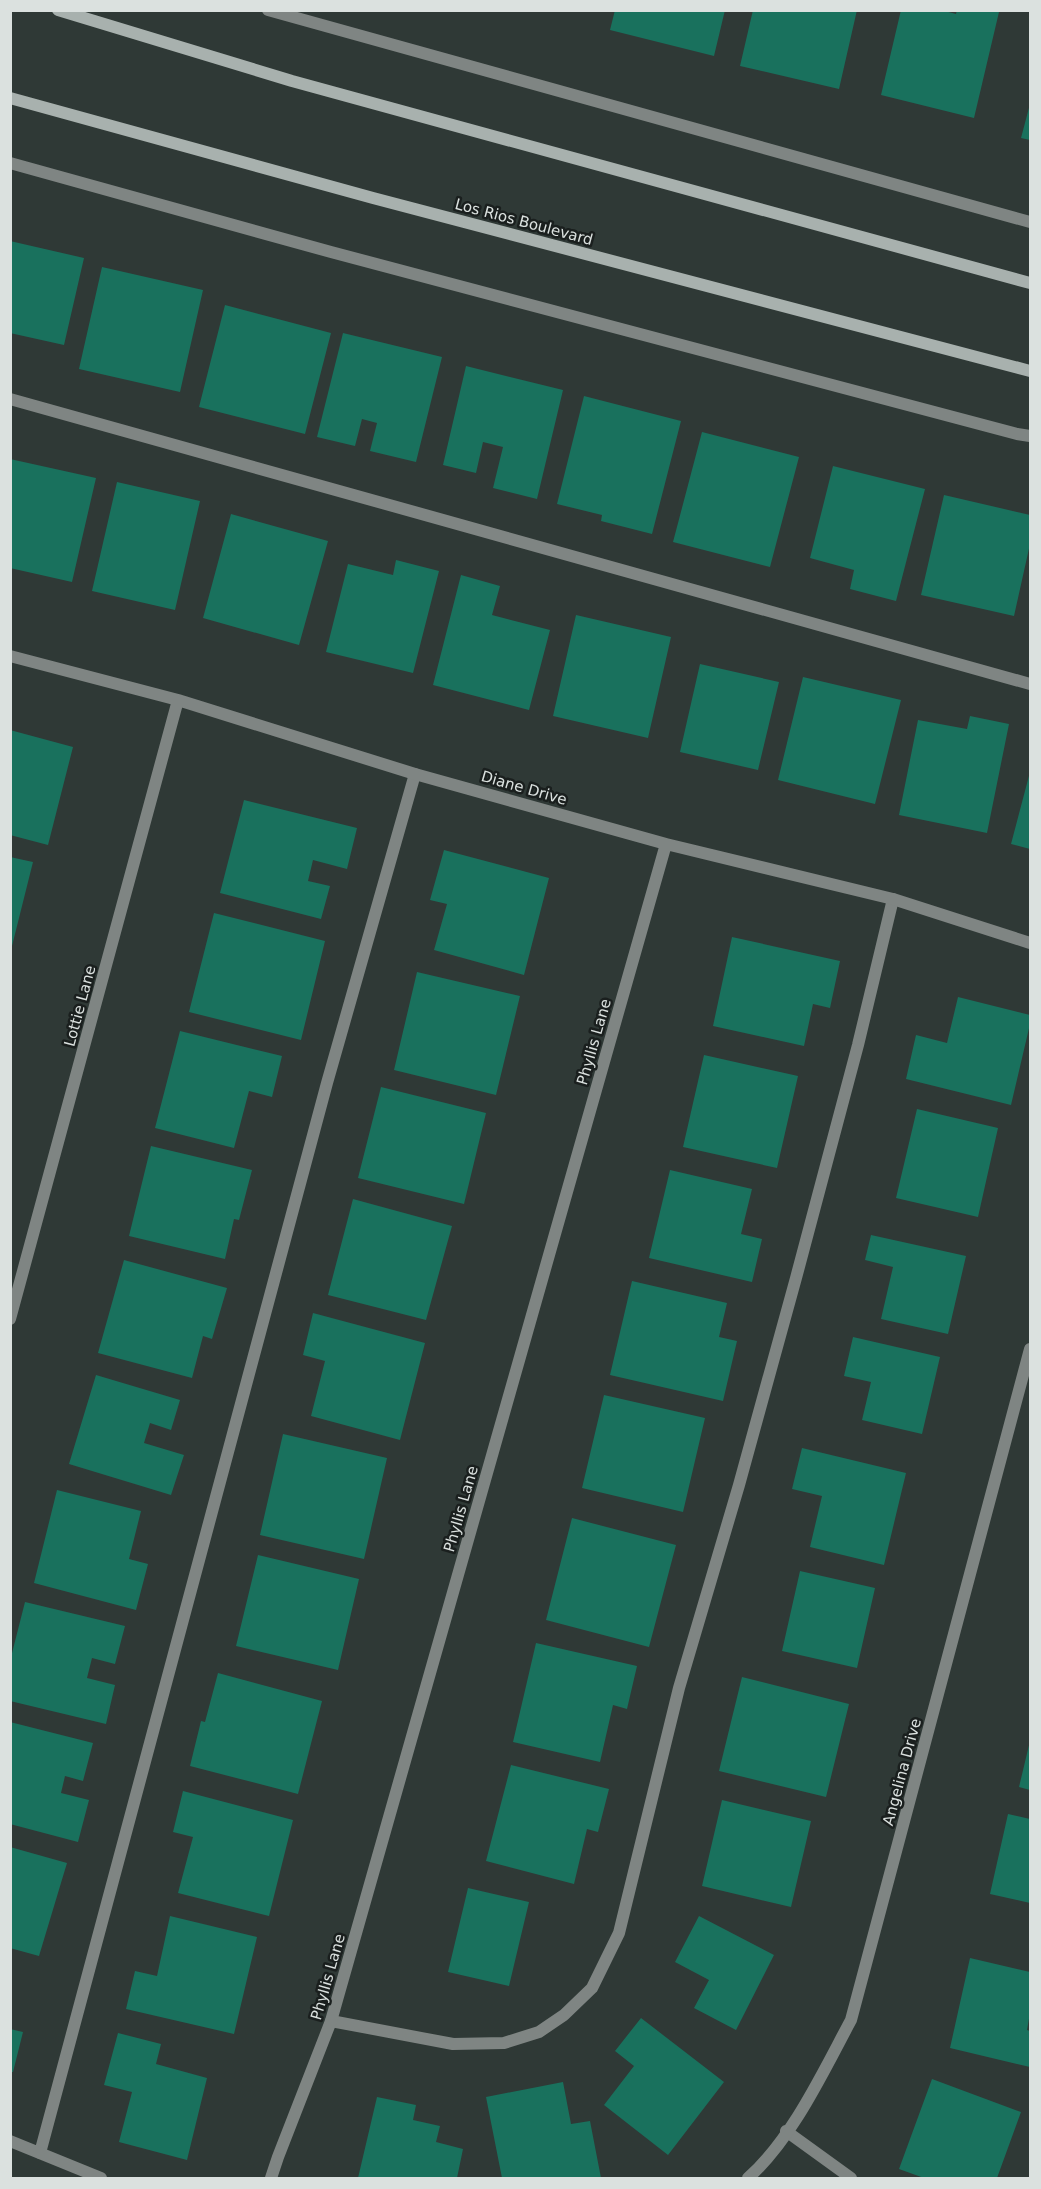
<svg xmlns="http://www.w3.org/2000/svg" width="1041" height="2189" viewBox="0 0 1041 2189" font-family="'DejaVu Sans',sans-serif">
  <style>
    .building { fill: #19715d }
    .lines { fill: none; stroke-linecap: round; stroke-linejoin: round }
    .lane { stroke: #7f8583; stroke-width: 12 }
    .street { stroke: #7f8583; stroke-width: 12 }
    .secondary { stroke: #a8b1ae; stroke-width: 12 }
    .labels { text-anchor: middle; stroke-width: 5; stroke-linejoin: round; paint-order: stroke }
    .street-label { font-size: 15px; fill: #dbe1df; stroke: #1a1f1e }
  </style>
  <rect width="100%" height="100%" fill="#2f3936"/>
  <path class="building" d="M615,10H725L714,56L610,30Z
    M753,10H857L839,89L740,66Z
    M901,10H941L956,14L957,10L999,12L974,118L881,95Z
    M1030,104V140L1021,138Z
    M10,241L84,258L64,345L10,333Z
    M102,267L203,290L180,392L79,369Z
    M225,305L331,333L305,434L199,407Z
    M343,333L442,357L416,462L370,451L377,423L362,419L355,446L317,437Z
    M466,366L563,390L537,499L493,488L503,447L483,442L476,473L443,465Z
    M584,396L681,421L652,534L601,521L602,515L557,504Z
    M702,432L799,457L770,567L673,542Z
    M10,459L96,478L72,582L10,568Z
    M833,466L925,489L896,601L850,589L854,570L810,558Z
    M117,482L200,501L175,610L92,591Z
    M944,495L1030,515V544L1014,616L921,595Z
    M231,514L328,541L299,645L203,618Z
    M396,560L439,571L413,673L326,652L348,564L393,575Z
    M461,575L500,586L492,615L550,630L529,710L433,685Z
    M576,615L671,637L648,738L553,716Z
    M700,664L779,682L758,770L680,752Z
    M803,677L901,700L875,804L778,780Z
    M970,716L1009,724L987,833L899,815L918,720L967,729Z
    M10,730L73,747L48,845L10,835Z
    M1030,772V849L1011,844Z
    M244,800L357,828L347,869L313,860L308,881L330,886L321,919L220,893Z
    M444,850L549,878L524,975L434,950L447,904L430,900Z
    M10,857L33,862L11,950H10Z
    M214,913L325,941L301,1040L189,1012Z
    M732,937L840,961L830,1008L813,1004L804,1046L713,1026Z
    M417,972L520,996L496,1095L394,1070Z
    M958,997L1030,1015V1024L1011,1105L906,1079L916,1035L947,1043Z
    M180,1031L282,1056L272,1097L249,1091L234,1148L155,1128Z
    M704,1055L798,1076L777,1168L683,1147Z
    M381,1087L486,1113L464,1204L358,1178Z
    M917,1109L998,1128L978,1217L896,1198Z
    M151,1146L252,1170L239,1220L234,1219L225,1259L129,1236Z
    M670,1170L752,1189L741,1234L762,1239L752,1282L649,1258Z
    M353,1199L452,1226L426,1320L328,1295Z
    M871,1235L966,1256L948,1334L881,1319L893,1267L865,1260Z
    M124,1260L227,1288L212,1339L203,1336L192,1378L98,1353Z
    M632,1281L727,1303L719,1337L737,1341L723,1401L610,1375Z
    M313,1313L425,1343L400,1440L311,1416L325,1361L303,1355Z
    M853,1337L940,1357L922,1434L862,1420L871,1382L844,1376Z
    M96,1375L180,1400L171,1430L150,1423L144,1443L184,1455L171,1495L69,1464Z
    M604,1395L705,1418L683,1512L582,1488Z
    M283,1434L387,1458L364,1559L260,1535Z
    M802,1448L906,1473L884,1565L810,1547L822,1496L792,1489Z
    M57,1490L141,1511L129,1559L148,1564L136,1610L34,1583Z
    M572,1518L676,1545L649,1647L546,1620Z
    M258,1555L359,1579L338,1670L236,1646Z
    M800,1571L875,1588L857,1668L782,1651Z
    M25,1602L125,1626L115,1664L92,1658L87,1678L115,1685L106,1724L10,1701V1661Z
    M536,1643L637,1666L627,1709L613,1705L600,1762L513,1742Z
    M218,1673L322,1701L298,1794L190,1766L201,1721L205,1722Z
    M742,1677L849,1704L826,1797L719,1771Z
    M10,1722L93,1743L83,1781L65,1776L61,1793L89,1800L78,1842L10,1824Z
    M1030,1741V1790L1019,1787Z
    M511,1765L609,1789L598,1832L587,1829L574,1884L486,1861Z
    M183,1791L293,1820L269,1916L178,1893L193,1837L173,1832Z
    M722,1800L811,1821L791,1907L702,1886Z
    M1008,1814L1030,1819V1903L990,1894Z
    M10,1847L67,1863L39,1956L10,1948Z
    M468,1888L529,1902L509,1986L448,1972Z
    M170,1916L257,1937L234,2034L126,2009L135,1971L157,1976Z
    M699,1916L774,1955L736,2030L694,2008L709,1980L675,1962Z
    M970,1958L1030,1972V2013L1027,2030L1030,2031V2067L950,2048Z
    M641,2018L724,2082L668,2155L604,2105L634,2066L615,2051Z
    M10,2029L23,2032L13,2072H10Z
    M118,2033L161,2044L156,2064L207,2078L187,2160L119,2142L132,2092L104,2085Z
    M932,2079L1021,2112L997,2178H924L899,2169Z
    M563,2082L571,2124L590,2121L601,2178H502L486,2097Z
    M377,2097L416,2105L413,2120L440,2126L436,2142L463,2149L457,2178H358Z"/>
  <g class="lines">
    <path class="lane" d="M10,399L1030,684
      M331,2021L453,2044L504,2043L539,2032L564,2015L592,1988L619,1933L679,1688L739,1485L796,1278L858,1045L893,899
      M786,2131L851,2178
      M40,2153L327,1083L415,774"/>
    <path class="street" d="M268,10L1030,222
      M10,163L331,252L1017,434L1030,436
      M10,656L178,700L415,774L666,844L893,899L1030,943
      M10,1319L178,700
      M10,2141L101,2178
      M271,2178L278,2157L331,2021L666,844
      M748,2178C792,2139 823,2072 851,2020L1030,1349"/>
    <path class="secondary" d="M58,10L292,81L1030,283
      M10,98L373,198L1030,371"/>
  </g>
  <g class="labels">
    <g class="street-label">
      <text transform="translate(524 222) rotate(15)" y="5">Los Rios Boulevard</text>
      <text transform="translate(524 788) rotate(16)" y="5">Diane Drive</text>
      <text transform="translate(80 1006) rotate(-75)" y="5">Lottie Lane</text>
      <text transform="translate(594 1042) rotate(-74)" y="5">Phyllis Lane</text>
      <text transform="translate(461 1509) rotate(-74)" y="5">Phyllis Lane</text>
      <text transform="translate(902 1772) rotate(-75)" y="5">Angelina Drive</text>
      <text transform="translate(328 1977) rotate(-74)" y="5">Phyllis Lane</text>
    </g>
  </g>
  <rect width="1041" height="2189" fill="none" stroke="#dbe1df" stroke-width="24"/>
</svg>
